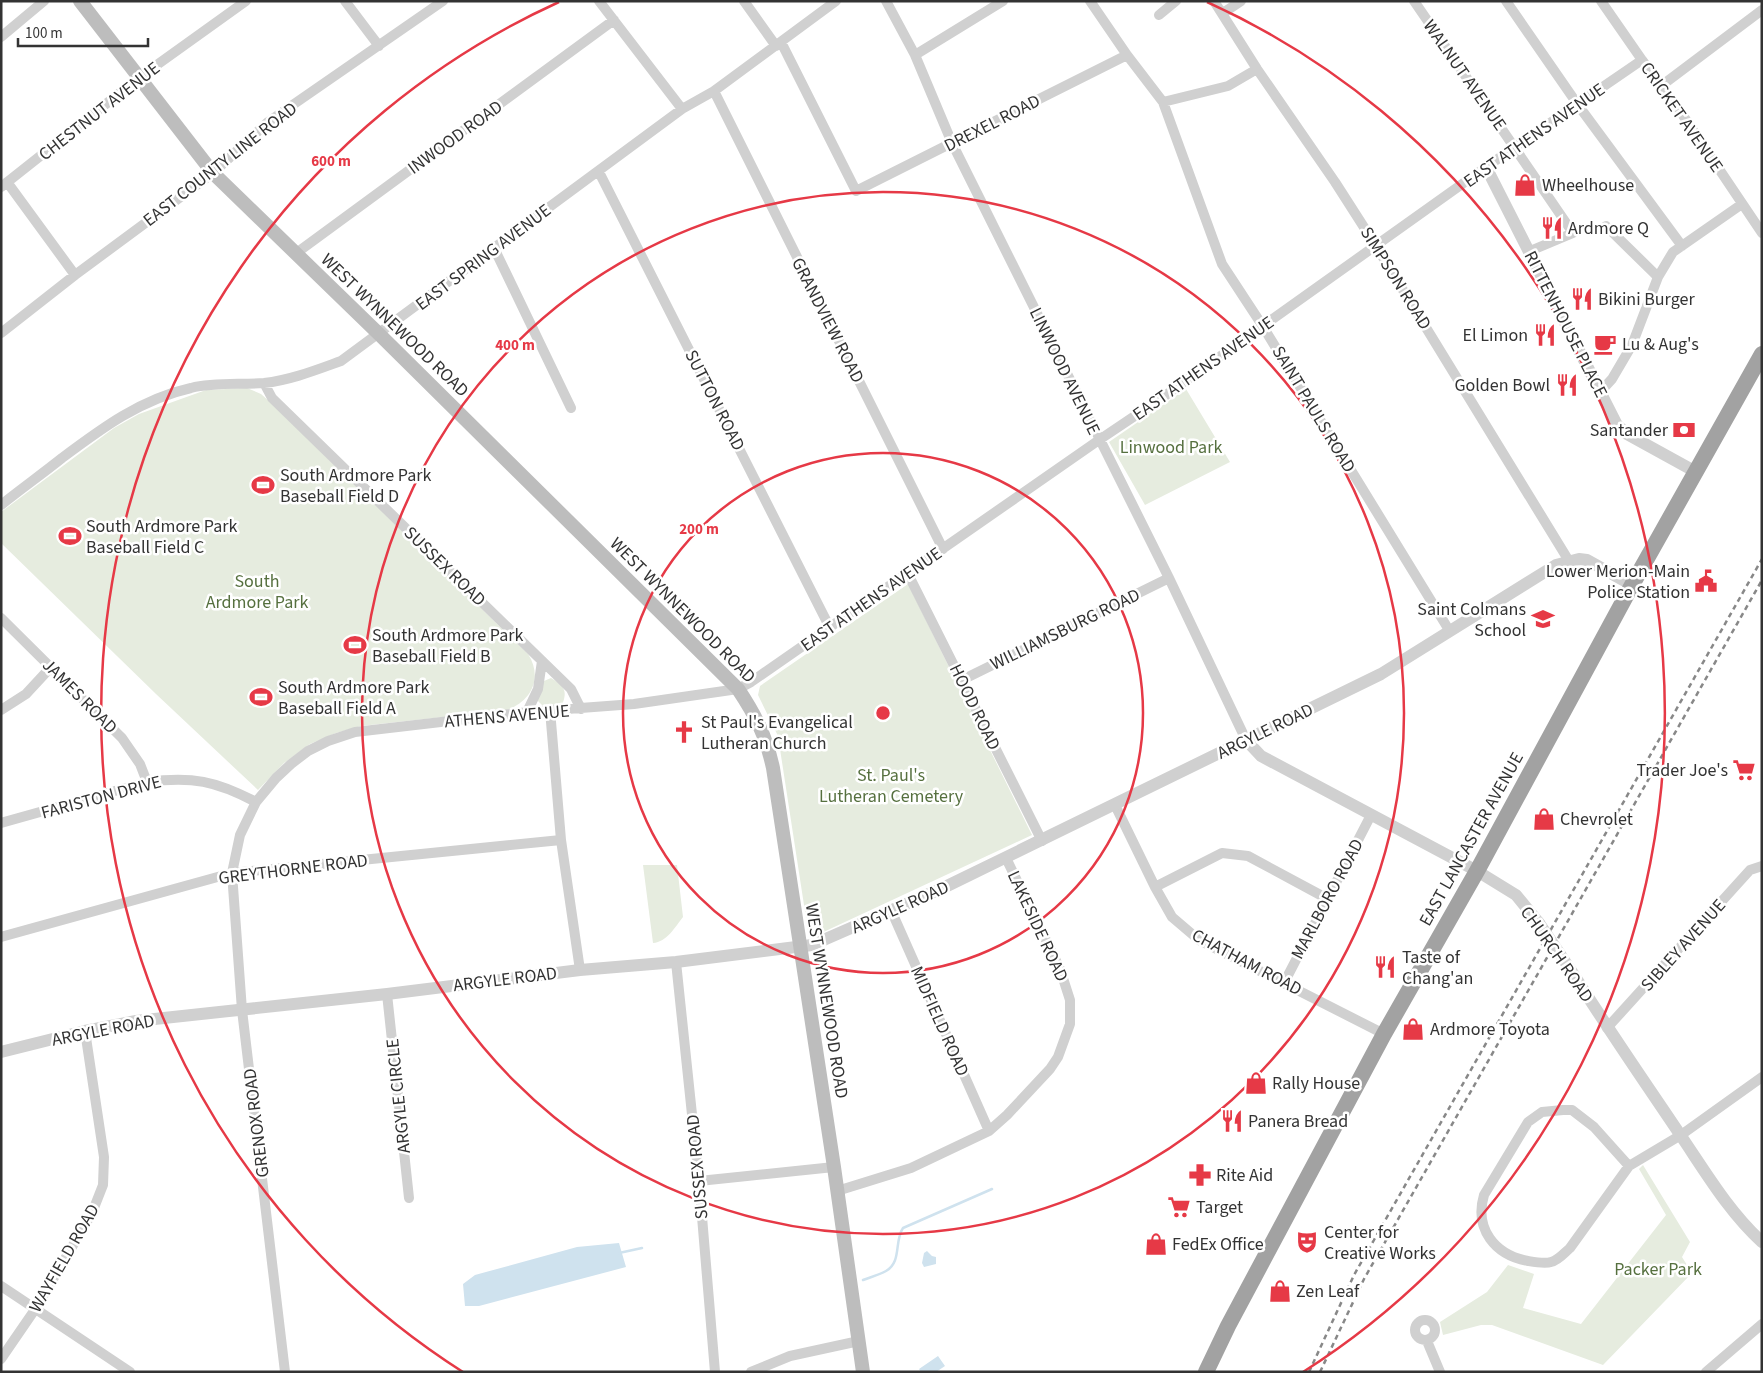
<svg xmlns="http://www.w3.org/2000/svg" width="1763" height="1373" viewBox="0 0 1763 1373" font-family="'Source Sans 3',sans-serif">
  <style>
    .green { fill: #e6ecdf }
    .water { fill: #cfe2ee }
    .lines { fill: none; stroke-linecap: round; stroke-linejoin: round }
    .stream { stroke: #cfe2ee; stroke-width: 2.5 }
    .minor { stroke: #d0d0d0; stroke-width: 10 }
    .tertiary { stroke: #d0d0d0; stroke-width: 12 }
    .secondary { stroke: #bdbdbd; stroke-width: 14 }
    .trunk { stroke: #a2a2a2; stroke-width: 16 }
    .rail { stroke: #888; stroke-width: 2.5; stroke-dasharray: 5 4; stroke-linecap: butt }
    .tertiary-bridge { stroke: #d0d0d0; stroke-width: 12 }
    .ring { fill: none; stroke: #e63946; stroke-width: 2.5 }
    .labels { text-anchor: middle; stroke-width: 5; stroke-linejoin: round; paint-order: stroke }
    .street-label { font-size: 18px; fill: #333; stroke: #fff }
    .poi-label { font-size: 18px; fill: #333; stroke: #fff; text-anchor: start }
    .park-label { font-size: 18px; fill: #56703f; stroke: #fff }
    .centre { fill: #e63946; stroke: #fff; stroke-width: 2.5 }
    .ring-label { font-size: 15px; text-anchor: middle; font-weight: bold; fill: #e63946; stroke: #fff; stroke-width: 5; stroke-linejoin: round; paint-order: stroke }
  </style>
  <rect width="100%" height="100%" fill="#fff"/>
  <path class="green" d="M247,388L261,394L269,401L528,654C543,677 532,701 507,710L361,726L336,733L310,744L284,763L258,790L156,694L1,543V512L114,428L139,414L206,390Z
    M1186,389L1230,462L1145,505L1109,442Z
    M908,584L1032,835L817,935H812L808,931L778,736L758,695L760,686Z
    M551,678C564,686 568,690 562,705L543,706L536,699L544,681Z
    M643,865H677L683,917C675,927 667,942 653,943Z
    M1643,1165L1690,1242L1682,1257L1692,1273L1603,1365L1492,1325H1481L1443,1335L1440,1322L1487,1292L1508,1265L1534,1274L1523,1308L1581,1324L1666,1215L1639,1169Z"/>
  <path class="water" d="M619,1243L626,1267L479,1306H465L463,1284L475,1275L577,1247Z
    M927,1251L932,1256L936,1257V1264L924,1267L922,1263L924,1253Z
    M938,1356L945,1366L936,1372H921L919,1369Z"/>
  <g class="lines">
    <path class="stream" d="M619,1253L642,1248
      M863,1280C871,1277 879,1275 886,1271C902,1262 894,1241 903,1228L992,1189"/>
    <path class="minor" d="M345,1L379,46
      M599,1L682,109
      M744,1L776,46
      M886,1L915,55L952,143L1169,578L1246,740
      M1090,1L1127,55L1163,102L1222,264L1262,325L1449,630
      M1214,1L1257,69L1335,182L1376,246L1569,561
      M1414,1L1573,233L1530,251
      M1506,1L1578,105L1682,246
      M1601,1L1642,60L1680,111L1762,233
      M1223,13L1241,1
      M1159,15L1176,1
      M1,37L44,1
      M781,42L856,191L1127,55
      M915,55L1003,1
      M1661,86L1762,10
      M714,91L943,549
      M1163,102L1228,86L1257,69
      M599,172L830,628
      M7,182L75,275
      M1,187L140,77L246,1
      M1606,226L1658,277
      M494,248L571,408
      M295,254L614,20
      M1,333L75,275L213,173L268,122L443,1
      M264,383L272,398L571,689L581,709
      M1600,392L1612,379L1632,345L1658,277L1673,252L1742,204
      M1,505C21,489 42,474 62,458C102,428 141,399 191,388C215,382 240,385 264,383C291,380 316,370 341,361L682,109L714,91L836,1
      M908,574L1042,841
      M1,618L122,738L140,764L147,782
      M962,680L1169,578
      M1,710L26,694L51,667
      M550,710L561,840L580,970
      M527,712L538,689L542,661
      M1115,805L1155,887L1172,917L1199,940L1384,1034
      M1,823L147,782C192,776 216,781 256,802
      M1155,887L1222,853L1248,856L1326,898
      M891,910L989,1131
      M1,937L232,873L561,840
      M676,962L699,1181L715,1372
      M1284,983L1371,815
      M387,994L409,1198
      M1607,1028L1750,870L1762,866
      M1563,1110H1572L1594,1127L1629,1166L1570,1248C1564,1253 1559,1260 1551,1262C1545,1264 1534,1262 1528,1261C1495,1255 1474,1229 1484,1195L1528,1122L1542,1112Z
      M1629,1166L1681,1135L1762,1077
      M699,1181L834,1167
      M837,1191L911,1168L989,1131L1007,1115L1050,1069L1058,1057L1070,1024V1000L1060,969L1006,858
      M1,1286L130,1372
      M1415 1330a10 10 0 1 1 20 0a10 10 0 1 1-20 0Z
      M1427,1341L1440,1372
      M1,1359L36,1308L92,1213L103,1185L104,1157L85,1031
      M285,1372L242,1010L232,873L240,835L256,802L276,778L291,764L308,751L328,741L355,732L527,712L634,704L738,689L751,682L1099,440L1166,395L1486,167L1642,60
      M751,1372L790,1356L859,1341
      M1706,1372L1762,1324"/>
    <path class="tertiary" d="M1486,167L1617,425L1627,434L1696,472
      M1246,740L1261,756L1477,871L1516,895L1539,923
      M1574,975C1608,1029 1644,1081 1679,1133C1705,1171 1728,1211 1762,1242
      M1,1052L85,1031L136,1021L387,994L580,970L676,962L812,945L947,886L1381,674L1556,565L1579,559L1587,560L1632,585"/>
    <path class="secondary" d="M80,1L213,173L379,334L738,689C756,716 766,736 773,768L834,1167L863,1372"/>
    <path class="trunk" d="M1206,1372L1228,1326L1384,1034L1477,871L1632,585L1762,354"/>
    <path class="rail" d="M1309,1372L1354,1275L1762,559
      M1320,1372L1364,1279L1762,580"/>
    <path class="tertiary-bridge" d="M1539,923L1574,975"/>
  </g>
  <g class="ring">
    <circle cx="883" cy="713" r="260"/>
    <circle cx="883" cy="713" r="521"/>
    <path d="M463 1372A781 781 0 0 1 559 2M1207 2A781 781 0 0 1 1303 1372"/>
  </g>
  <defs>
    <symbol id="shop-bare" viewBox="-9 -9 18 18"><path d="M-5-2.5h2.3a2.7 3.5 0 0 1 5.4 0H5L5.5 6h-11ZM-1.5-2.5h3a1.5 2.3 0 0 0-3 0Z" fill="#e63946" stroke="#fff" stroke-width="2.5" paint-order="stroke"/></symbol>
    <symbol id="restaurant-bare" viewBox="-9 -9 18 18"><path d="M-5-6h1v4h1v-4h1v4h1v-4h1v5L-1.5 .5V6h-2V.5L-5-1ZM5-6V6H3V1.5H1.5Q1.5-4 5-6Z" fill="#e63946" stroke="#fff" stroke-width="2.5" paint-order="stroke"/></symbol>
    <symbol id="cafe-bare" viewBox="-9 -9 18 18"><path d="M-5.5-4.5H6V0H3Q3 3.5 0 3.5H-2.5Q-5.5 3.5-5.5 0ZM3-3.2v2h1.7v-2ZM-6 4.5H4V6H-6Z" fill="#e63946" stroke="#fff" stroke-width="2.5" paint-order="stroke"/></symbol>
    <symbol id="bank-bare" viewBox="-9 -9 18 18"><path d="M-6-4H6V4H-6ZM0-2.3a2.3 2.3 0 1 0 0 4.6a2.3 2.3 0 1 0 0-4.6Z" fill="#e63946" stroke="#fff" stroke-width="2.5" paint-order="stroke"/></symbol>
    <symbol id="stadium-bare" viewBox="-9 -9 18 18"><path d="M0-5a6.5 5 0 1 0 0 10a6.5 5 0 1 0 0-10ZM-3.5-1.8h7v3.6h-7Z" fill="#e63946" stroke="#fff" stroke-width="2.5" paint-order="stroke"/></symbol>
    <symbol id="civic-bare" viewBox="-9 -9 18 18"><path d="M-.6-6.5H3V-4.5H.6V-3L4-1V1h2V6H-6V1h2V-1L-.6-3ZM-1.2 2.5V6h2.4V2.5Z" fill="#e63946" stroke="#fff" stroke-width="2.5" paint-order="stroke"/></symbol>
    <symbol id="school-bare" viewBox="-9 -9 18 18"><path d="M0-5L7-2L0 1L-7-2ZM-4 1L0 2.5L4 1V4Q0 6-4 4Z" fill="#e63946" stroke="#fff" stroke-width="2.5" paint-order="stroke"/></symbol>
    <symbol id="church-bare" viewBox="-9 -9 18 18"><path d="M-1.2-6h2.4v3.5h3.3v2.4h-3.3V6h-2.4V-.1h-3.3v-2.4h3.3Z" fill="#e63946" stroke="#fff" stroke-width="2.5" paint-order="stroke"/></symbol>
    <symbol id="supermarket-bare" viewBox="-9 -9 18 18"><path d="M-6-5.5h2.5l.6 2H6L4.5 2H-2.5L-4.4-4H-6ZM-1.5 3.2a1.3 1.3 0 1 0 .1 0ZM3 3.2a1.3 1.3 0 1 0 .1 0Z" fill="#e63946" stroke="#fff" stroke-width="2.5" paint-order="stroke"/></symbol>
    <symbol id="pharmacy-bare" viewBox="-9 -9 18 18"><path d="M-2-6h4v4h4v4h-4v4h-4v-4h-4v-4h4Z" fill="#e63946" stroke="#fff" stroke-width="2.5" paint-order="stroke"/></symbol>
    <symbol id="theatre-bare" viewBox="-9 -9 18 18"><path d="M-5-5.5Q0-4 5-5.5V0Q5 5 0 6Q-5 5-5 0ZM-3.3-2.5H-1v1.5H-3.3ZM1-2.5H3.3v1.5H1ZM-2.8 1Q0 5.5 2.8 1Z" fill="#e63946" stroke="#fff" stroke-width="2.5" paint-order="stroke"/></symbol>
  </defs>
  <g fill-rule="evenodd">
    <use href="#shop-bare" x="1509" y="169" width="32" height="32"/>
    <use href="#restaurant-bare" x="1536" y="212" width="32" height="32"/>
    <use href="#restaurant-bare" x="1566" y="283" width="32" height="32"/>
    <use href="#restaurant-bare" x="1529" y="319" width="32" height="32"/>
    <use href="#cafe-bare" x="1589" y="328" width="32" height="32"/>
    <use href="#restaurant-bare" x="1551" y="369" width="32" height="32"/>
    <use href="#bank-bare" x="1668" y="414" width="32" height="32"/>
    <use href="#stadium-bare" x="247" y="469" width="32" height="32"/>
    <use href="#stadium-bare" x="54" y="520" width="32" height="32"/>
    <use href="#civic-bare" x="1690" y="565" width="32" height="32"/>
    <use href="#school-bare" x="1527" y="603" width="32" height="32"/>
    <use href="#stadium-bare" x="339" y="629" width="32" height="32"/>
    <use href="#stadium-bare" x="245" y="681" width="32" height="32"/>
    <use href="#church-bare" x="668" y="716" width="32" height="32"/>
    <use href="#supermarket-bare" x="1728" y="754" width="32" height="32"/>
    <use href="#shop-bare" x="1528" y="803" width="32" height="32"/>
    <use href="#restaurant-bare" x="1369" y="951" width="32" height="32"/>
    <use href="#shop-bare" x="1397" y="1013" width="32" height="32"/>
    <use href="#shop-bare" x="1240" y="1067" width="32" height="32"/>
    <use href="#restaurant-bare" x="1216" y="1105" width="32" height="32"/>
    <use href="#pharmacy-bare" x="1184" y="1159" width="32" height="32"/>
    <use href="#supermarket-bare" x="1163" y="1191" width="32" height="32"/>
    <use href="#theatre-bare" x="1291" y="1226" width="32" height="32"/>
    <use href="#shop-bare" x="1140" y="1228" width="32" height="32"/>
    <use href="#shop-bare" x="1264" y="1275" width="32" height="32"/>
  </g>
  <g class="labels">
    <g class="street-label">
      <text transform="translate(1465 75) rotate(55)" y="6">WALNUT AVENUE</text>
      <text transform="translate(99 111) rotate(-38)" y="6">CHESTNUT AVENUE</text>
      <text transform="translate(1682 117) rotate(55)" y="6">CRICKET AVENUE</text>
      <text transform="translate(992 123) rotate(-27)" y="6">DREXEL ROAD</text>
      <text transform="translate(1534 135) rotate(-35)" y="6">EAST ATHENS AVENUE</text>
      <text transform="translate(455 137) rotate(-36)" y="6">INWOOD ROAD</text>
      <text transform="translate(220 164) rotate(-38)" y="6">EAST COUNTY LINE ROAD</text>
      <text transform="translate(483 257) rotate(-37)" y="6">EAST SPRING AVENUE</text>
      <text transform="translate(1396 278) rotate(58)" y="6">SIMPSON ROAD</text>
      <text transform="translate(828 320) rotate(63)" y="6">GRANDVIEW ROAD</text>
      <text transform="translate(1566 324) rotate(63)" y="6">RITTENHOUSE PLACE</text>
      <text transform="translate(395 325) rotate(44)" y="6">WEST WYNNEWOOD ROAD</text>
      <text transform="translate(1203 368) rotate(-35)" y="6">EAST ATHENS AVENUE</text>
      <text transform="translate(1065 371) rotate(64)" y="6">LINWOOD AVENUE</text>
      <text transform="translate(715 400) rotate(63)" y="6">SUTTON ROAD</text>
      <text transform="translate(1314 409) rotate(59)" y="6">SAINT PAULS ROAD</text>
      <text transform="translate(445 566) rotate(44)" y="6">SUSSEX ROAD</text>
      <text transform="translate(871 599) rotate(-35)" y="6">EAST ATHENS AVENUE</text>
      <text transform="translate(683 610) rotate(45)" y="6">WEST WYNNEWOOD ROAD</text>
      <text transform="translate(1065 629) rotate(-26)" y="6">WILLIAMSBURG ROAD</text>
      <text transform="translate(80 696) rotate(45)" y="6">JAMES ROAD</text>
      <text transform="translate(975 707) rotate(64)" y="6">HOOD ROAD</text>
      <text transform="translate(507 716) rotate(-5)" y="6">ATHENS AVENUE</text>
      <text transform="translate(1265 731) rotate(-26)" y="6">ARGYLE ROAD</text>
      <text transform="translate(101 797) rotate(-15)" y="6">FARISTON DRIVE</text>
      <text transform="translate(1471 839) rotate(-61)" y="6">EAST LANCASTER AVENUE</text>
      <text transform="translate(293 869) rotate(-7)" y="6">GREYTHORNE ROAD</text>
      <text transform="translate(1327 899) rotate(-62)" y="6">MARLBORO ROAD</text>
      <text transform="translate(900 907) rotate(-24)" y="6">ARGYLE ROAD</text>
      <text transform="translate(1038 926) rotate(65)" y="6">LAKESIDE ROAD</text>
      <text transform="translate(1683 945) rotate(-48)" y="6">SIBLEY AVENUE</text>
      <text transform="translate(1557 954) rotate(55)" y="6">CHURCH ROAD</text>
      <text transform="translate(1247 962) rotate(28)" y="6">CHATHAM ROAD</text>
      <text transform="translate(505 979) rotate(-7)" y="6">ARGYLE ROAD</text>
      <text transform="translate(827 1001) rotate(81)" y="6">WEST WYNNEWOOD ROAD</text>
      <text transform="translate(940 1021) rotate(66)" y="6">MIDFIELD ROAD</text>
      <text transform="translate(103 1030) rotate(-11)" y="6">ARGYLE ROAD</text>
      <text transform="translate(398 1096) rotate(-96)" y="6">ARGYLE CIRCLE</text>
      <text transform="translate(256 1123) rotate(-97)" y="6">GRENOX ROAD</text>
      <text transform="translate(697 1167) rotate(-95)" y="6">SUSSEX ROAD</text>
      <text transform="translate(64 1258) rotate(-60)" y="6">WAYFIELD ROAD</text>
    </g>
    <g class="poi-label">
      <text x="1542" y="191">Wheelhouse</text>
      <text x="1568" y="234">Ardmore Q</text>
      <text x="1598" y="305">Bikini Burger</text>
      <text x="1528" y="341" text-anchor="end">El Limon</text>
      <text x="1622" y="350">Lu &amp; Aug's</text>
      <text x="1550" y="391" text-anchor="end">Golden Bowl</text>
      <text x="1668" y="436" text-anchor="end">Santander</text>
      <text x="280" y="481">South Ardmore Park<tspan x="280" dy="21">Baseball Field D</tspan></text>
      <text x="86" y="532">South Ardmore Park<tspan x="86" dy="21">Baseball Field C</tspan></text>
      <text x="1690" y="577" text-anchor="end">Lower Merion-Main<tspan x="1690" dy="21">Police Station</tspan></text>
      <text x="1526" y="615" text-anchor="end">Saint Colmans<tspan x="1526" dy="21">School</tspan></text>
      <text x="372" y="641">South Ardmore Park<tspan x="372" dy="21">Baseball Field B</tspan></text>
      <text x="278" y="693">South Ardmore Park<tspan x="278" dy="21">Baseball Field A</tspan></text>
      <text x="701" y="728">St Paul's Evangelical<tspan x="701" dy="21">Lutheran Church</tspan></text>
      <text x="1728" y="776" text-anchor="end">Trader Joe's</text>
      <text x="1560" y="825">Chevrolet</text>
      <text x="1402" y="963">Taste of<tspan x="1402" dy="21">Chang'an</tspan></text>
      <text x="1430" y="1035">Ardmore Toyota</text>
      <text x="1272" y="1089">Rally House</text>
      <text x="1248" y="1127">Panera Bread</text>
      <text x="1216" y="1181">Rite Aid</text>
      <text x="1196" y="1213">Target</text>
      <text x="1324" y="1238">Center for<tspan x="1324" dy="21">Creative Works</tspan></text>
      <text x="1172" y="1250">FedEx Office</text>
      <text x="1296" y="1297">Zen Leaf</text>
    </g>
    <g class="park-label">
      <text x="1171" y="453">Linwood Park</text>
      <text x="257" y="587">South<tspan x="257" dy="21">Ardmore Park</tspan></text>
      <text x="891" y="781">St. Paul's<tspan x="891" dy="21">Lutheran Cemetery</tspan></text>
      <text x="1658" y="1275">Packer Park</text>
    </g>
  </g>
  <circle cx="883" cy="713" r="8" class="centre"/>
  <g class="ring-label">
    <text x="331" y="166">600 m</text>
    <text x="515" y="350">400 m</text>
    <text x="699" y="534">200 m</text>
  </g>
  <rect width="1763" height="1373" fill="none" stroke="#333333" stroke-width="5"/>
  <path d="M18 38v8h130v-8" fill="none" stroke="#333333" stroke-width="2.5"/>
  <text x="25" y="38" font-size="15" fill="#333333" stroke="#ffffff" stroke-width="4" paint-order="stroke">100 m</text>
</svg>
